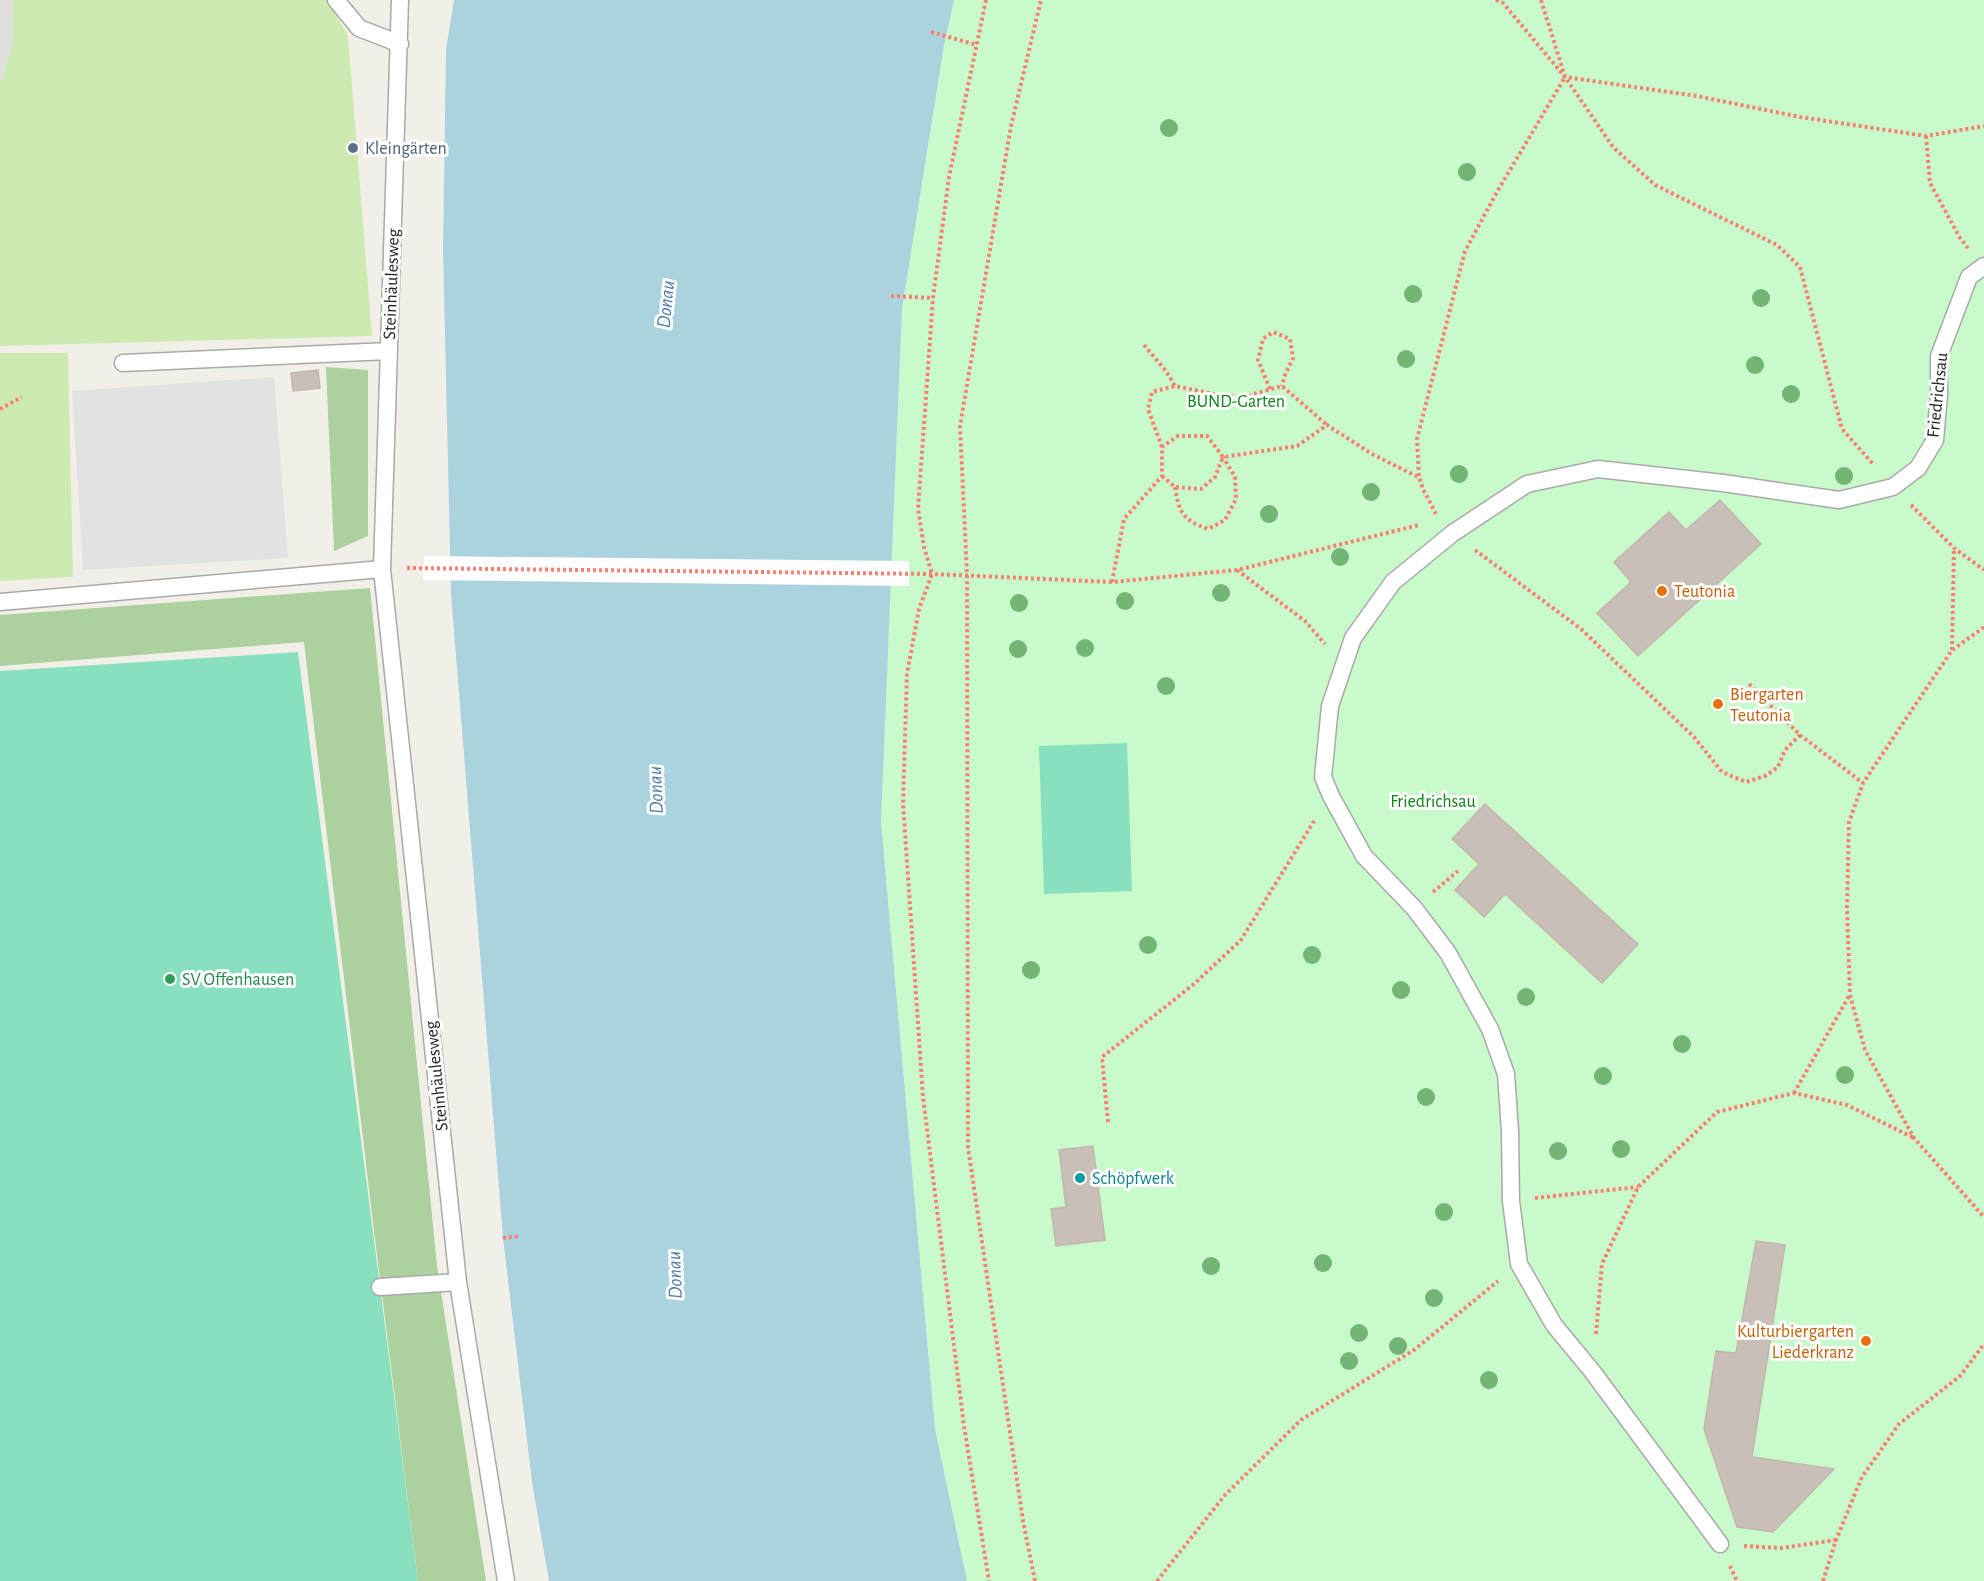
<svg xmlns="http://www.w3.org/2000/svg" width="1984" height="1581" viewBox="0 0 1984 1581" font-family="'Alegreya Sans',sans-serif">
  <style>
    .residential { fill: #e0dfdf }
    .grass { fill: #cdebb0 }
    .forest { fill: #add19e }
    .park { fill: #c8facc }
    .pitch { fill: #88e0be }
    .parking { fill: #e2e2e2 }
    .water { fill: #aad3df }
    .pier { fill: #fff }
    .building { fill: #c7bfb8; stroke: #c4b6ab; stroke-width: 1.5 }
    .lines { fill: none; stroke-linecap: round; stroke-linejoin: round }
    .lane-casing { stroke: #a9a9a9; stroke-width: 19 }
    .path { stroke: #fa8072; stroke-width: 4; stroke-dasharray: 3 3; stroke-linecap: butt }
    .lane { stroke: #fff; stroke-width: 16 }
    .tree { fill: #74b475 }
    .service-dot { fill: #5c6f8a; stroke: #fff; stroke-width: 2 }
    .food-dot { fill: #e8710a; stroke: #fff; stroke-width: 2 }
    .leisure-dot { fill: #2e9e5b; stroke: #fff; stroke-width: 2 }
    .culture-dot { fill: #0f9aa8; stroke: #fff; stroke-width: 2 }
    .labels { text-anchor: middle; stroke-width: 6; stroke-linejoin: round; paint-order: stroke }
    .service-label { font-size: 18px; fill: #4e5e75; stroke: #fff; text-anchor: start }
    .street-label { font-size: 18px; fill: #222; stroke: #fff }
    .park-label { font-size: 18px; fill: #0c8416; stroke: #fff }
    .food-label { font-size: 18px; fill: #c56008; stroke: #fff; text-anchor: start }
    .leisure-label { font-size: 18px; fill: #27864d; stroke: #fff; text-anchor: start }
    .culture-label { font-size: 18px; fill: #0d838f; stroke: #fff; text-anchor: start }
    .water-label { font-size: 20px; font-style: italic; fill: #4a7aab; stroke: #fff }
  </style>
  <rect width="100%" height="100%" fill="#f2efe9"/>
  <path class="residential" d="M0,0H13L12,46L0,85Z"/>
  <path class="grass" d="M13,0H327L348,36L372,336L0,346V85L12,46Z
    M0,353H68L73,577L0,581Z"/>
  <path class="forest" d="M326,367L368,370V536L334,551Z
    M370,588L437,1266L486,1581H418L374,1231L304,642L0,666V615Z"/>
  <path class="park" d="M954,0H1984V1581H967L935,1429L881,822L902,309L944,45Z"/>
  <path class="pitch" d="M298,652L418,1581H0V671Z
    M1127,743L1132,891L1044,894L1039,746Z"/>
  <path class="parking" d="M274,377L288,558L83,570L72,391Z"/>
  <path class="water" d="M454,0H954L944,45L902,309L881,822L935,1429L967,1581H549L532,1482L503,1238L451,594L443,249L446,50Z"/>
  <path class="pier" d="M424,556L909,561V586L423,580Z"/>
  <path class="building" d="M318,370L320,388L293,391L291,373Z
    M1720,500L1761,544L1638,656L1597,613L1631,582L1614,562L1669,512L1686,530Z
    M1485,804L1638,944L1602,983L1505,894L1484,917L1455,890L1479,864L1452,839Z
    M1093,1146L1105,1240L1056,1246L1051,1209L1066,1207L1059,1150Z
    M1756,1241L1785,1245L1752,1457L1834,1469L1773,1532L1737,1527L1704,1429L1716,1351L1736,1353Z"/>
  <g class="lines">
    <defs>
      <path id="lane" d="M336,0L359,28L400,44
        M400,0L382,569L458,1282L506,1581
        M123,363L389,351
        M0,602L382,569
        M380,1287L458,1282
        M1720,1544L1592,1371L1554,1325L1519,1264L1511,1201L1510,1131L1506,1074L1490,1029L1448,953L1414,908L1364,856L1331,796L1323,777L1330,706L1353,638L1393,582L1453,533L1527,484L1598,469L1723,483L1839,500L1893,487L1918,468L1935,440L1939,395V356L1969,277L1984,266"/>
    </defs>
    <use href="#lane" class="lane-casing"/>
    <path class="path" d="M986,0L949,177L933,298L918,509L924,547L932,574L919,609L907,674L903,803L923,1097L964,1426L989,1581
      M1496,0L1503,3L1565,77L1697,96L1800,117L1926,136L1984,126
      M1541,0L1565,77L1613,147L1655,185L1777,245L1800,267L1842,429L1873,464
      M931,32L977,45
      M1926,136L1930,183L1960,238L1968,248
      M891,296L933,298
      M1144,345L1166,371L1175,386
      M1270,389L1258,360L1263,339L1273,332L1290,339L1293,358L1285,375L1282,386
      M0,409L22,397
      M1162,447L1148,409L1152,392L1175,386L1214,394L1243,397L1282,386L1327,425
      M1162,476L1175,487L1201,489L1215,477L1223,457
      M1175,487C1179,513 1183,520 1208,529L1225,520L1236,499L1235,477L1223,457
      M1911,505L1954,548L1984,570
      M1436,514L1423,489L1419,477L1417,439L1465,251L1497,192L1565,77
      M1475,550L1581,629L1694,737L1722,772L1746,782L1765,776L1778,767L1785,750L1800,735
      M407,568L932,574L1112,582L1237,570L1419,525
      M1237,570L1305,621L1325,644
      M1112,582L1124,519L1162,476V447L1178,436H1207L1223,457L1297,446L1327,425L1372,454L1418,477
      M1984,627L1952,650L1863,783L1849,822L1847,908L1850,995L1865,1050L1914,1138L1984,1217
      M1952,650L1954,548
      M1749,684L1800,735L1863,783
      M1433,892L1458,871
      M1794,1093L1849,996
      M1108,1122L1102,1057L1194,984L1241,940L1314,821
      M1535,1198L1638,1187
      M503,1238L519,1236
      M1596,1334L1602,1264L1638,1187L1717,1112L1794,1093L1847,1105L1914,1138
      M1744,1546L1781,1548L1836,1540
      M1730,1566L1737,1581
      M1035,1581L1023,1521L968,1147L967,575L960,426L1011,126L1041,0
      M1157,1581L1225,1495L1301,1420L1414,1350L1498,1281
      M1823,1581L1836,1540L1862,1477L1899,1424L1960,1376L1984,1344"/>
    <use href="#lane" class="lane"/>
  </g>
  <g class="tree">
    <circle cx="1169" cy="128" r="9"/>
    <circle cx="1467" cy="172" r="9"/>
    <circle cx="1413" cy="294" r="9"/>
    <circle cx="1761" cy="298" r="9"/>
    <circle cx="1406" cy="359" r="9"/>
    <circle cx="1755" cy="365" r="9"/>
    <circle cx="1791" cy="394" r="9"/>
    <circle cx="1459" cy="474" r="9"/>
    <circle cx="1844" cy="476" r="9"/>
    <circle cx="1371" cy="492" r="9"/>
    <circle cx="1269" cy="514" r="9"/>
    <circle cx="1340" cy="557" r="9"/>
    <circle cx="1221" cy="593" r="9"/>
    <circle cx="1125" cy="601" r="9"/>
    <circle cx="1019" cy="603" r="9"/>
    <circle cx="1085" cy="648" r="9"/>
    <circle cx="1018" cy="649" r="9"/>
    <circle cx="1166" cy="686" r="9"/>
    <circle cx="1148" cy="945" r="9"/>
    <circle cx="1312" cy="955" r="9"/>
    <circle cx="1031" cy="970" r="9"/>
    <circle cx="1401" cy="990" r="9"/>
    <circle cx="1526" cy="997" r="9"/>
    <circle cx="1682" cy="1044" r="9"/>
    <circle cx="1845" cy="1075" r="9"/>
    <circle cx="1603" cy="1076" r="9"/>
    <circle cx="1426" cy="1097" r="9"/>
    <circle cx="1621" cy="1149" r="9"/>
    <circle cx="1558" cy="1151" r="9"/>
    <circle cx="1444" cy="1212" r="9"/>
    <circle cx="1323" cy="1263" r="9"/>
    <circle cx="1211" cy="1266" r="9"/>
    <circle cx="1434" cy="1298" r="9"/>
    <circle cx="1359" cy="1333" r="9"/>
    <circle cx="1398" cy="1346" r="9"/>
    <circle cx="1349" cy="1361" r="9"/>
    <circle cx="1489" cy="1380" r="9"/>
  </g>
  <circle class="service-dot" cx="353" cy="148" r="6"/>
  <g class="food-dot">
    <circle cx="1662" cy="591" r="6"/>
    <circle cx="1718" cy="704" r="6"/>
    <circle cx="1866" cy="1341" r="6"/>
  </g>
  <circle class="leisure-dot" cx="170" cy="979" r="6"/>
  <circle class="culture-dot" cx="1080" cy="1178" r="6"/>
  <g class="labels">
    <g class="service-label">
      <text x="365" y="154">Kleingärten</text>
    </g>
    <g class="street-label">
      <text transform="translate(391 284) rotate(-88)" y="6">Steinhäulesweg</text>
      <text transform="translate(1937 395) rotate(-84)" y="6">Friedrichsau</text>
      <text transform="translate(436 1076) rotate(-96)" y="6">Steinhäulesweg</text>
    </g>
    <g class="park-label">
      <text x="1236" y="407">BUND-Garten</text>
      <text x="1433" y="807">Friedrichsau</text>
    </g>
    <g class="food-label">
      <text x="1674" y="597">Teutonia</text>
      <text x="1730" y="700">Biergarten<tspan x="1730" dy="21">Teutonia</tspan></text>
      <text x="1854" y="1337" text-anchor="end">Kulturbiergarten<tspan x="1854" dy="21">Liederkranz</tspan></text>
    </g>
    <g class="leisure-label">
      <text x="182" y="985">SV Offenhausen</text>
    </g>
    <g class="culture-label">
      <text x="1092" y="1184">Schöpfwerk</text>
    </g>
    <g class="water-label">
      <text transform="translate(665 304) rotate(-84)" y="7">Donau</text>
      <text transform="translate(655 790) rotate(-92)" y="7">Donau</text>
      <text transform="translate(674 1275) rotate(-92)" y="7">Donau</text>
    </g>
  </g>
</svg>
